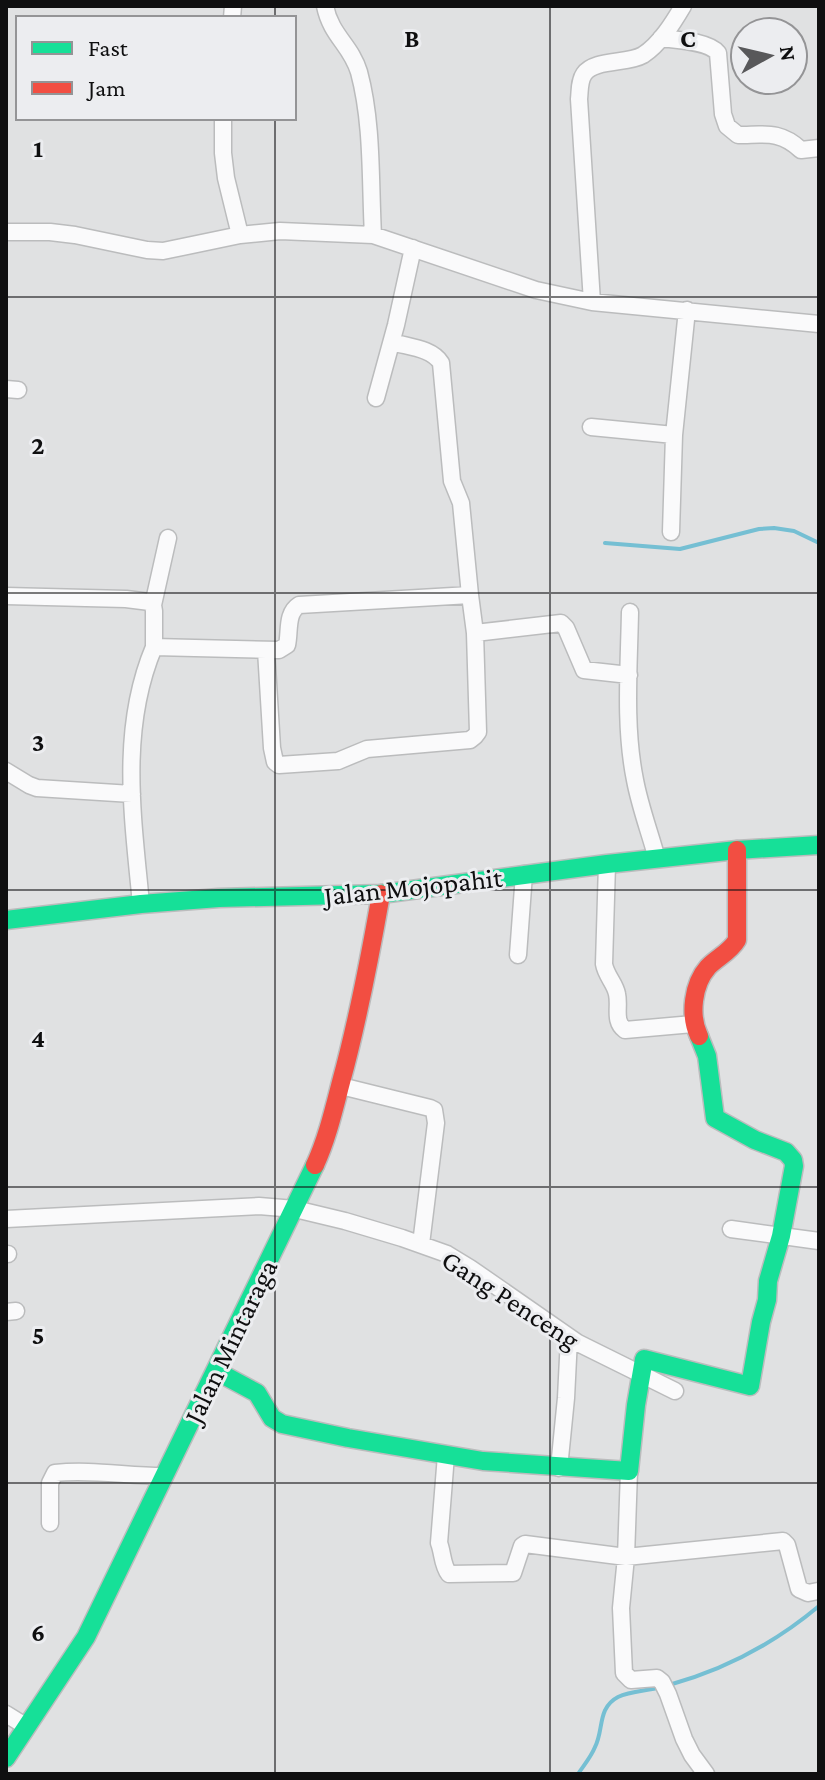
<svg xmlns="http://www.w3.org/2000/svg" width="825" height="1780" viewBox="0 0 825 1780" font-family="'Crimson Pro',serif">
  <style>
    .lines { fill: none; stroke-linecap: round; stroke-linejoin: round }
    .stream { stroke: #75bfd3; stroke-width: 4 }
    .street-casing { stroke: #bbbcbd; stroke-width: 19 }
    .fast-casing { stroke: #bbbcbd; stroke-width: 21 }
    .jam-casing { stroke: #bbbcbd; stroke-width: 21 }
    .street { stroke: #fafafb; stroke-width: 16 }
    .fast { stroke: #16e098; stroke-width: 18 }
    .jam { stroke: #f24e42; stroke-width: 18 }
    .grid { fill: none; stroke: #0f0f10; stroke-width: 2; stroke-opacity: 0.55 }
    .labels { text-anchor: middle; stroke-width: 6; stroke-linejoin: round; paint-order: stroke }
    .street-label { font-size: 28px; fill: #0f0f10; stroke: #ecedf0 }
    .grid-label { font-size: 26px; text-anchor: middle; font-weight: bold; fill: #0f0f10; stroke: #ecedf0; stroke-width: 6; stroke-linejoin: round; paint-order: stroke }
  </style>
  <rect width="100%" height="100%" fill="#e0e1e2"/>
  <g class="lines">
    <path class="stream" d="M605,543L680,549L759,529L774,528L794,531L819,543
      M669,1685C724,1670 776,1642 819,1606
      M578,1774C584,1765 591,1757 595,1747C604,1730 597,1708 618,1697C631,1691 647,1691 661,1687"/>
    <defs>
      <path id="street" d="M325,6C331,36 351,45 359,72C373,124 370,182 373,235
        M232,18L233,6
        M661,38C677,40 708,41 718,53L723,114L727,126L738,135C764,135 780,130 801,150L819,148
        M223,118V153L226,178L240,235
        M6,232H50L75,235L147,250L163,251L240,235L280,231L373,235L536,290L592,302L819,324
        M592,302L579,99C580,91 579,81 584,74C594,59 628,64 643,55C660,44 673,23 683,6
        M392,342C408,347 432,348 441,363L452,481L461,503L470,595
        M6,389L18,390
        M376,398L396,325L413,248
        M591,427L674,435
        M671,532L674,435L687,310
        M6,596L126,599L150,602L153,605L154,611V647L279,650L287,645C290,632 286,613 299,605L470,595L475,633
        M153,605L168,538
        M630,612C629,667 624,726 635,780C640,807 650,833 657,859
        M266,650L272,748L275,762L279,765L338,761L367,749L470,740L475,736L478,732L475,633L561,623L566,628L584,670L629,675
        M6,771L29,785L37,788L132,794
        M607,864L604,964C606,976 615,983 617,994C620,1007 613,1021 625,1030L693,1024
        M141,904C133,818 119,730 154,647
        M518,955L524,874
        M341,1086L430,1108L434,1110L436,1123L421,1244
        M6,1219L259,1206L295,1209L345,1221L402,1238L447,1254L470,1268L578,1343L675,1391
        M731,1229L819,1241
        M6,1254H8
        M6,1312L16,1311
        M446,1455L439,1543C443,1553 442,1565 449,1574L513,1573L522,1546L525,1544L626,1557L783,1541L787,1545L799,1589L808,1593L818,1591
        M559,1468L566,1398L569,1338
        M629,1471L626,1557L621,1608L624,1673L631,1680L657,1678L662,1682L668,1694L684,1739L692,1755L706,1774
        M50,1523V1483L55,1473C91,1469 127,1476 163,1476
        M6,1714L27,1727"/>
      <path id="fast" d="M6,920L141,904L219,898L381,894L607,864L737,850L819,845
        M216,1371L257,1393L272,1418L282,1424L348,1438L483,1461L629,1471L636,1405L644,1359L750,1386L761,1322L767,1300L768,1281L781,1236L794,1166L793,1160L786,1152L755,1140L715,1118L707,1056L699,1036
        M6,1758L86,1637L315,1165"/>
      <path id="jam" d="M699,1036C689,1015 693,984 708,967C718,957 730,952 737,940V850
        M315,1165C327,1139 334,1109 341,1082C358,1020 370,957 381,894"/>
    </defs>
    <use href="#street" class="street-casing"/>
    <use href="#fast" class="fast-casing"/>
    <use href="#jam" class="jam-casing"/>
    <use href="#street" class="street"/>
    <use href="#fast" class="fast"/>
    <use href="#jam" class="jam"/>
  </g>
  <path class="grid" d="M275,6V18M550,6V1774M275,118V1774M6,297H819M6,593H819M6,890H819M6,1187H819M6,1483H819"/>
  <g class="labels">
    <g class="street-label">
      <text transform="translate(413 886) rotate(-6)" y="10">Jalan Mojopahit</text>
      <text transform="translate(511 1299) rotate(33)" y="10">Gang Penceng</text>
      <text transform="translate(230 1341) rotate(-64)" y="10">Jalan Mintaraga</text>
    </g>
  </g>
  <g class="grid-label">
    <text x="412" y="47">B</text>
    <text x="688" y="47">C</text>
    <text x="38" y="157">1</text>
    <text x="38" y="454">2</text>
    <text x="38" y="751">3</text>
    <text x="38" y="1047">4</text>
    <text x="38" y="1344">5</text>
    <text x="38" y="1641">6</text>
  </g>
  <rect width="825" height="1780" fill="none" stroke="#0f0f10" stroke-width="16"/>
  <rect x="16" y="16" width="280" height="104" fill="#ecedf0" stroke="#949496" stroke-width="2"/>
  <rect x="32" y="42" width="40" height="12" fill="#16e098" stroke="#949496" stroke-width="2"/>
  <text x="88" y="56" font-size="24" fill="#0f0f10">Fast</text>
  <rect x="32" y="82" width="40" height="12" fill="#f24e42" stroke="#949496" stroke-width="2"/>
  <text x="88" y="96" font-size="24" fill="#0f0f10">Jam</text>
  <g transform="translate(769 56) rotate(82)"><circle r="38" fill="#ecedf0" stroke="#949496" stroke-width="2"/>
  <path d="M0-6L14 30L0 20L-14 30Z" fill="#58585a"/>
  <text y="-12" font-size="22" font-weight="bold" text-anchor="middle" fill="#0f0f10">N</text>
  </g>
</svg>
